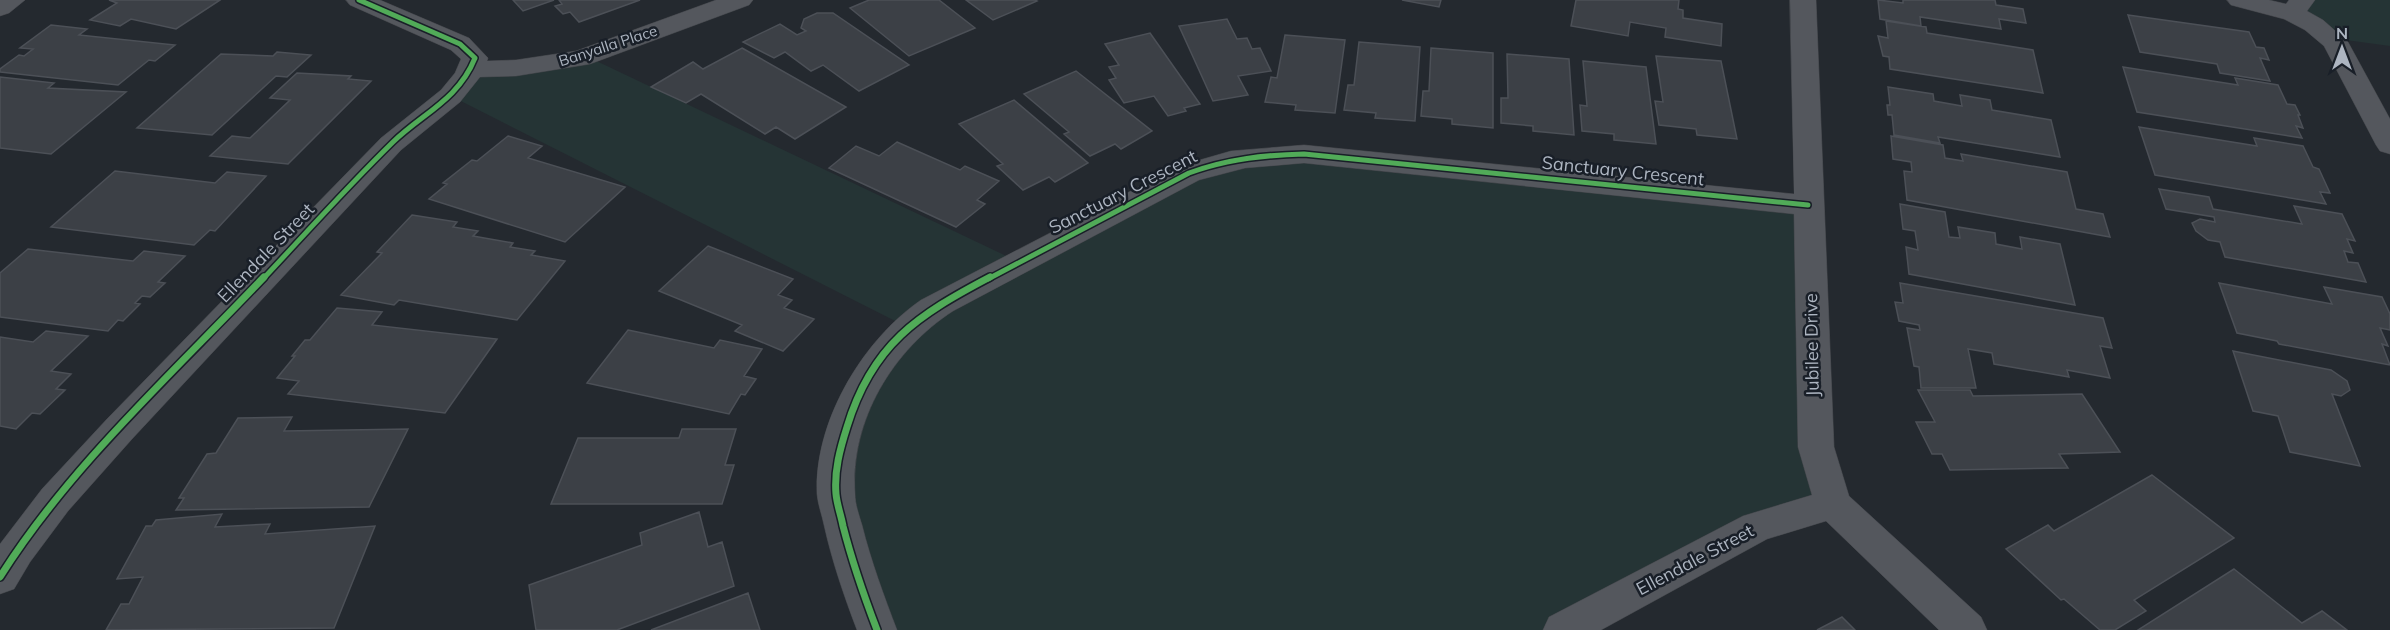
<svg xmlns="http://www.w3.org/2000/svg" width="2390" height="630" viewBox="0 0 2390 630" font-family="Mulish,sans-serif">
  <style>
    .green { fill: #253435 }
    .building { fill: #3c4046; stroke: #4c5057; stroke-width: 1.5 }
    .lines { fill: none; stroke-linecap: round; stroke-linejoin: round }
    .minor-casing { stroke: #404348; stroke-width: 1 }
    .minor { fill: #54575d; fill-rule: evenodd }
    .cycleway-far1-casing { stroke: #191f28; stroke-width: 8 }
    .cycleway-casing { stroke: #191f28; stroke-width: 10 }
    .cycleway-far1 { stroke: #51ab58; stroke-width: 5 }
    .cycleway { stroke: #51ab58; stroke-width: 7 }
    .labels { text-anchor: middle; stroke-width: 5; stroke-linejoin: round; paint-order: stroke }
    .far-street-label { font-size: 15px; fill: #adb5c1; stroke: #191f28 }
    .street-label { font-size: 18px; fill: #adb5c1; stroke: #191f28 }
  </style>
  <rect width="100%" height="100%" fill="#24292f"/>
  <path class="green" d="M2302,0H2390V46L2331,38L2299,5Z
    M586,56L1019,262L1189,173L1257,156L1808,205L1833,504L1563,630H877L837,465L907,327L451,96L467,79Z"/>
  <path class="building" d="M220,0L176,29L131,19L120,26L90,20L117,3L109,0Z
    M513,0H554L523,11Z
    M559,0H640L579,22L570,12L563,14L555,6L562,4Z
    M869,0H939L975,28L909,56L850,8Z
    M966,0H1035L1037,1L993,20Z
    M1402,0H1441L1439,7Z
    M1576,0H1679L1678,9L1683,10V18L1722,24L1721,46L1665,37L1666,28L1630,22L1628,36L1571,26Z
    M1878,0L1903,3V0H1995L1996,5L2023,9L2026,23L1999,19L2001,29L1920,17L1921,26L1880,19Z
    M817,13H833L909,65L859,91L823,65L811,71L785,52L774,58L743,42L780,24L797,35L806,31L801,28L804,19Z
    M2128,15L2249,32L2256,47L2264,48L2269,60L2260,58L2270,81L2220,73L2217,64L2140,52Z
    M1227,19L1237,39L1247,38L1252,49L1260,48L1271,71L1238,76L1248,95L1213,101L1179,26Z
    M1886,21L1926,27L1927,33L2033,50L2043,93L1890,69L1889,57L1883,56L1878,36L1888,38Z
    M51,25L87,29L79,35L175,45L155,61L149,60L118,85L0,72V69L19,55L24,56L33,49L20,48Z
    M1150,33L1200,104L1184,108L1186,111L1168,116L1154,96L1124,103L1109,80L1116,78L1109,67L1119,65L1105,44Z
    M1285,35L1345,40L1335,113L1295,110L1296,105L1265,102L1271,77L1277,78Z
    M1359,42L1420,47L1415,121L1375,118L1376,113L1344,110L1348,85H1354Z
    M742,48L846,107L795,139L776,127L765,134L701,94L686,103L651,87L693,62L703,69Z
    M1431,48L1493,53V128L1452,124V119L1421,116L1423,91H1429Z
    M277,52L311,55L287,77L276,76L212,135L137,128L221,54L273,56Z
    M1507,54L1569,59L1574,135L1533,131V126L1501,123V98H1508Z
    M1656,56L1721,61L1737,139L1697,135L1696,129L1659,125L1655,101L1663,102Z
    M1583,61L1646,67L1656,144L1614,140V134L1582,131L1580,105L1587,106Z
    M2123,67L2238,85L2235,78L2278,85L2287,104L2295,105L2300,115H2298L2303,128L2296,126L2302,138L2137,112Z
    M1076,71L1152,131L1121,149L1115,144L1090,156L1064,134L1069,132L1024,94Z
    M297,73L351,76L348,79L371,81L288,164L210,156L232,136L250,138L290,100L270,98Z
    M0,77L54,83L48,88L126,92L51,154L0,148Z
    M1888,87L1933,94L1934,101L1962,106L1960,95L1990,100L1992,110L2051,120L2060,157L1938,137L1940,143L1894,135L1892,115H1888L1887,105H1890Z
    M1014,100L1088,163L1055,182L1049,177L1023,190L997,166L1003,164L959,124Z
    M2139,127L2257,146L2254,138L2303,146L2313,167L2319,169L2330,193L2320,192L2326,204L2155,175Z
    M508,136L542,146L528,158L625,187L565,242L429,199L447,184L443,183L472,160L477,161Z
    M1891,136L1943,145L1945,158L1963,161L1961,154L2067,172L2076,209L2103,214L2110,237L1907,200L1904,171L1912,172L1911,162L1893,159Z
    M897,142L960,170L965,166L999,181L977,200L985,204L956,227L829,168L856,146L879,156Z
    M115,171L215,183L227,172L266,176L215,231L210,230L194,245L51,227Z
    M2159,189L2209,197L2213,209L2302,224L2294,206L2342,214L2355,241L2347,239L2353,253L2344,251L2348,262L2358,263L2366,282L2225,257L2220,242L2208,240L2196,231L2192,223L2200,219L2215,222L2214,217L2166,209Z
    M1900,204L1945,212L1949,237L1960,238L1958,227L1995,233L1996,244L2022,249L2020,237L2060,244L2075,305L1909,274L1906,247L1918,250L1915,231L1903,229Z
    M412,215L457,222L453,227L478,231L473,236L513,243L510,247L535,251L531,255L565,261L517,320L399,300L394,305L341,295L382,253L377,252Z
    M708,246L793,279L778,295L792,300L784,308L814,319L783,351L735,331L742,325L659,291Z
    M28,249L133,261L144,251L185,256L158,282L165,283L150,297L142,296L135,303L140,304L123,321L118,320L108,331L0,317V273Z
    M1900,283L2103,318L2112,348L2100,346L2110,378L2067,370L2069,377L1994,364L1992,353L1968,349L1976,388H1921L1919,367L1914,366L1907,328L1920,330L1919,325L1899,321L1895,302L1903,303Z
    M2219,283L2332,304L2324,287L2382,297L2390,314V330L2380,328L2388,346L2382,344L2390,365L2279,344L2277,341L2237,333Z
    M337,308L382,312L372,325L497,339L445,413L288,394L299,381L277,378L295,356H292L305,340H310Z
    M628,330L714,348L720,340L762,349L744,376L756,379L745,395L741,394L729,414L587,383Z
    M46,331L88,336L51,371L71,374L56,389L65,390L40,414L32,413L16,429L0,426V337L33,342Z
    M2233,351L2331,370L2347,381L2350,390L2341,396L2332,394L2360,466L2290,452L2278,416L2253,411Z
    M1918,390H1970L1973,396L2082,394L2120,452L2059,454L2068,468L1950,470L1942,454H1932L1916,422H1935Z
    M292,417L284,431L408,429L369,507L176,510L184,498H179L207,454L216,453L238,418Z
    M682,429H736L725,465H734L722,504H551L578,438H679Z
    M2152,475L2234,538L2134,600L2146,611L2115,630H2100L2064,599L2061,600L2006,549L2048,525L2054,531Z
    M699,512L708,547L722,542L734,586L617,630H536L529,585L642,545L640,533Z
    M222,514L215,527L270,524L265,534L375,526L334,628L106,630L121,604H129L143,577L117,579L146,526H152L156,520Z
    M2234,569L2302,623L2322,611L2347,630H2138Z
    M748,593L760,630H651Z
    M1842,617L1855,630H1817Z"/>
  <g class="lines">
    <defs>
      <path id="minor" d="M0,0H25L9,13L0,16Z
        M346,0H380L469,38L488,58L487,61L516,60L576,51L716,0H753L749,5L590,64L516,76L480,77L460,102L401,150L132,439L68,511L30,562L14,589L0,594V544L42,489L107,419L381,138L441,90L455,73L461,59L451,50L350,5Z
        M1790,0H1816L1834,447L1849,496L1981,617L1987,630H1939L1826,521L1767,539L1601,630H1543L1549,617L1743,516L1812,495L1798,447L1794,214L1304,163L1245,168L1199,180L953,311C893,350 850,420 855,494C855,504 859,515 862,525C871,561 884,596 897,630H857C844,596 832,561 824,525C822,515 818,505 817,494C814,421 863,340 921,300L1179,166L1231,151L1304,145L1794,194Z
        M2227,0H2269L2286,4L2289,0H2315L2307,11L2323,20L2348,42L2390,119V154L2380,151L2376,145L2324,46L2305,30L2284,19L2231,5Z"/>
    </defs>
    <use href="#minor" class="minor-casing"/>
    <use href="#minor" class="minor"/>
    <defs>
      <path id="cycleway-far1" d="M263,279C306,233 348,186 393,142C423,113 458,100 475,58L460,44L359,0
        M988,279L1189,173C1226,159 1264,155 1304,154L1808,205"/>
      <path id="cycleway" d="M0,577C69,467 175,371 264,277
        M877,630C864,596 852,561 843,526C841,515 837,505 836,494C834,471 840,449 847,427C872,344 918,315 990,277"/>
    </defs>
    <use href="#cycleway-far1" class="cycleway-far1-casing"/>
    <use href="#cycleway" class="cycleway-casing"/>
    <use href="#cycleway-far1" class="cycleway-far1"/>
    <use href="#cycleway" class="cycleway"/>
  </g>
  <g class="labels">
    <g class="far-street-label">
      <text transform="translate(608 46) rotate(-18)" y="5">Banyalla Place</text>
    </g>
    <g class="street-label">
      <text transform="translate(1623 171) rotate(6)" y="6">Sanctuary Crescent</text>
      <text transform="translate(1123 192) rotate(-27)" y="6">Sanctuary Crescent</text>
      <text transform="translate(266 253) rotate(-46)" y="6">Ellendale Street</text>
      <text transform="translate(1812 345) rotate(-91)" y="6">Jubilee Drive</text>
      <text transform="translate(1695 560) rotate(-28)" y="6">Ellendale Street</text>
    </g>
  </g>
  <g transform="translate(2342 48)" stroke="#191f28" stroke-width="4.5" paint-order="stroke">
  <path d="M0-4.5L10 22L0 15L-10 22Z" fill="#adb5c1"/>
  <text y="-9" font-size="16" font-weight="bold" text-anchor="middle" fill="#adb5c1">N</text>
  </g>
</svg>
